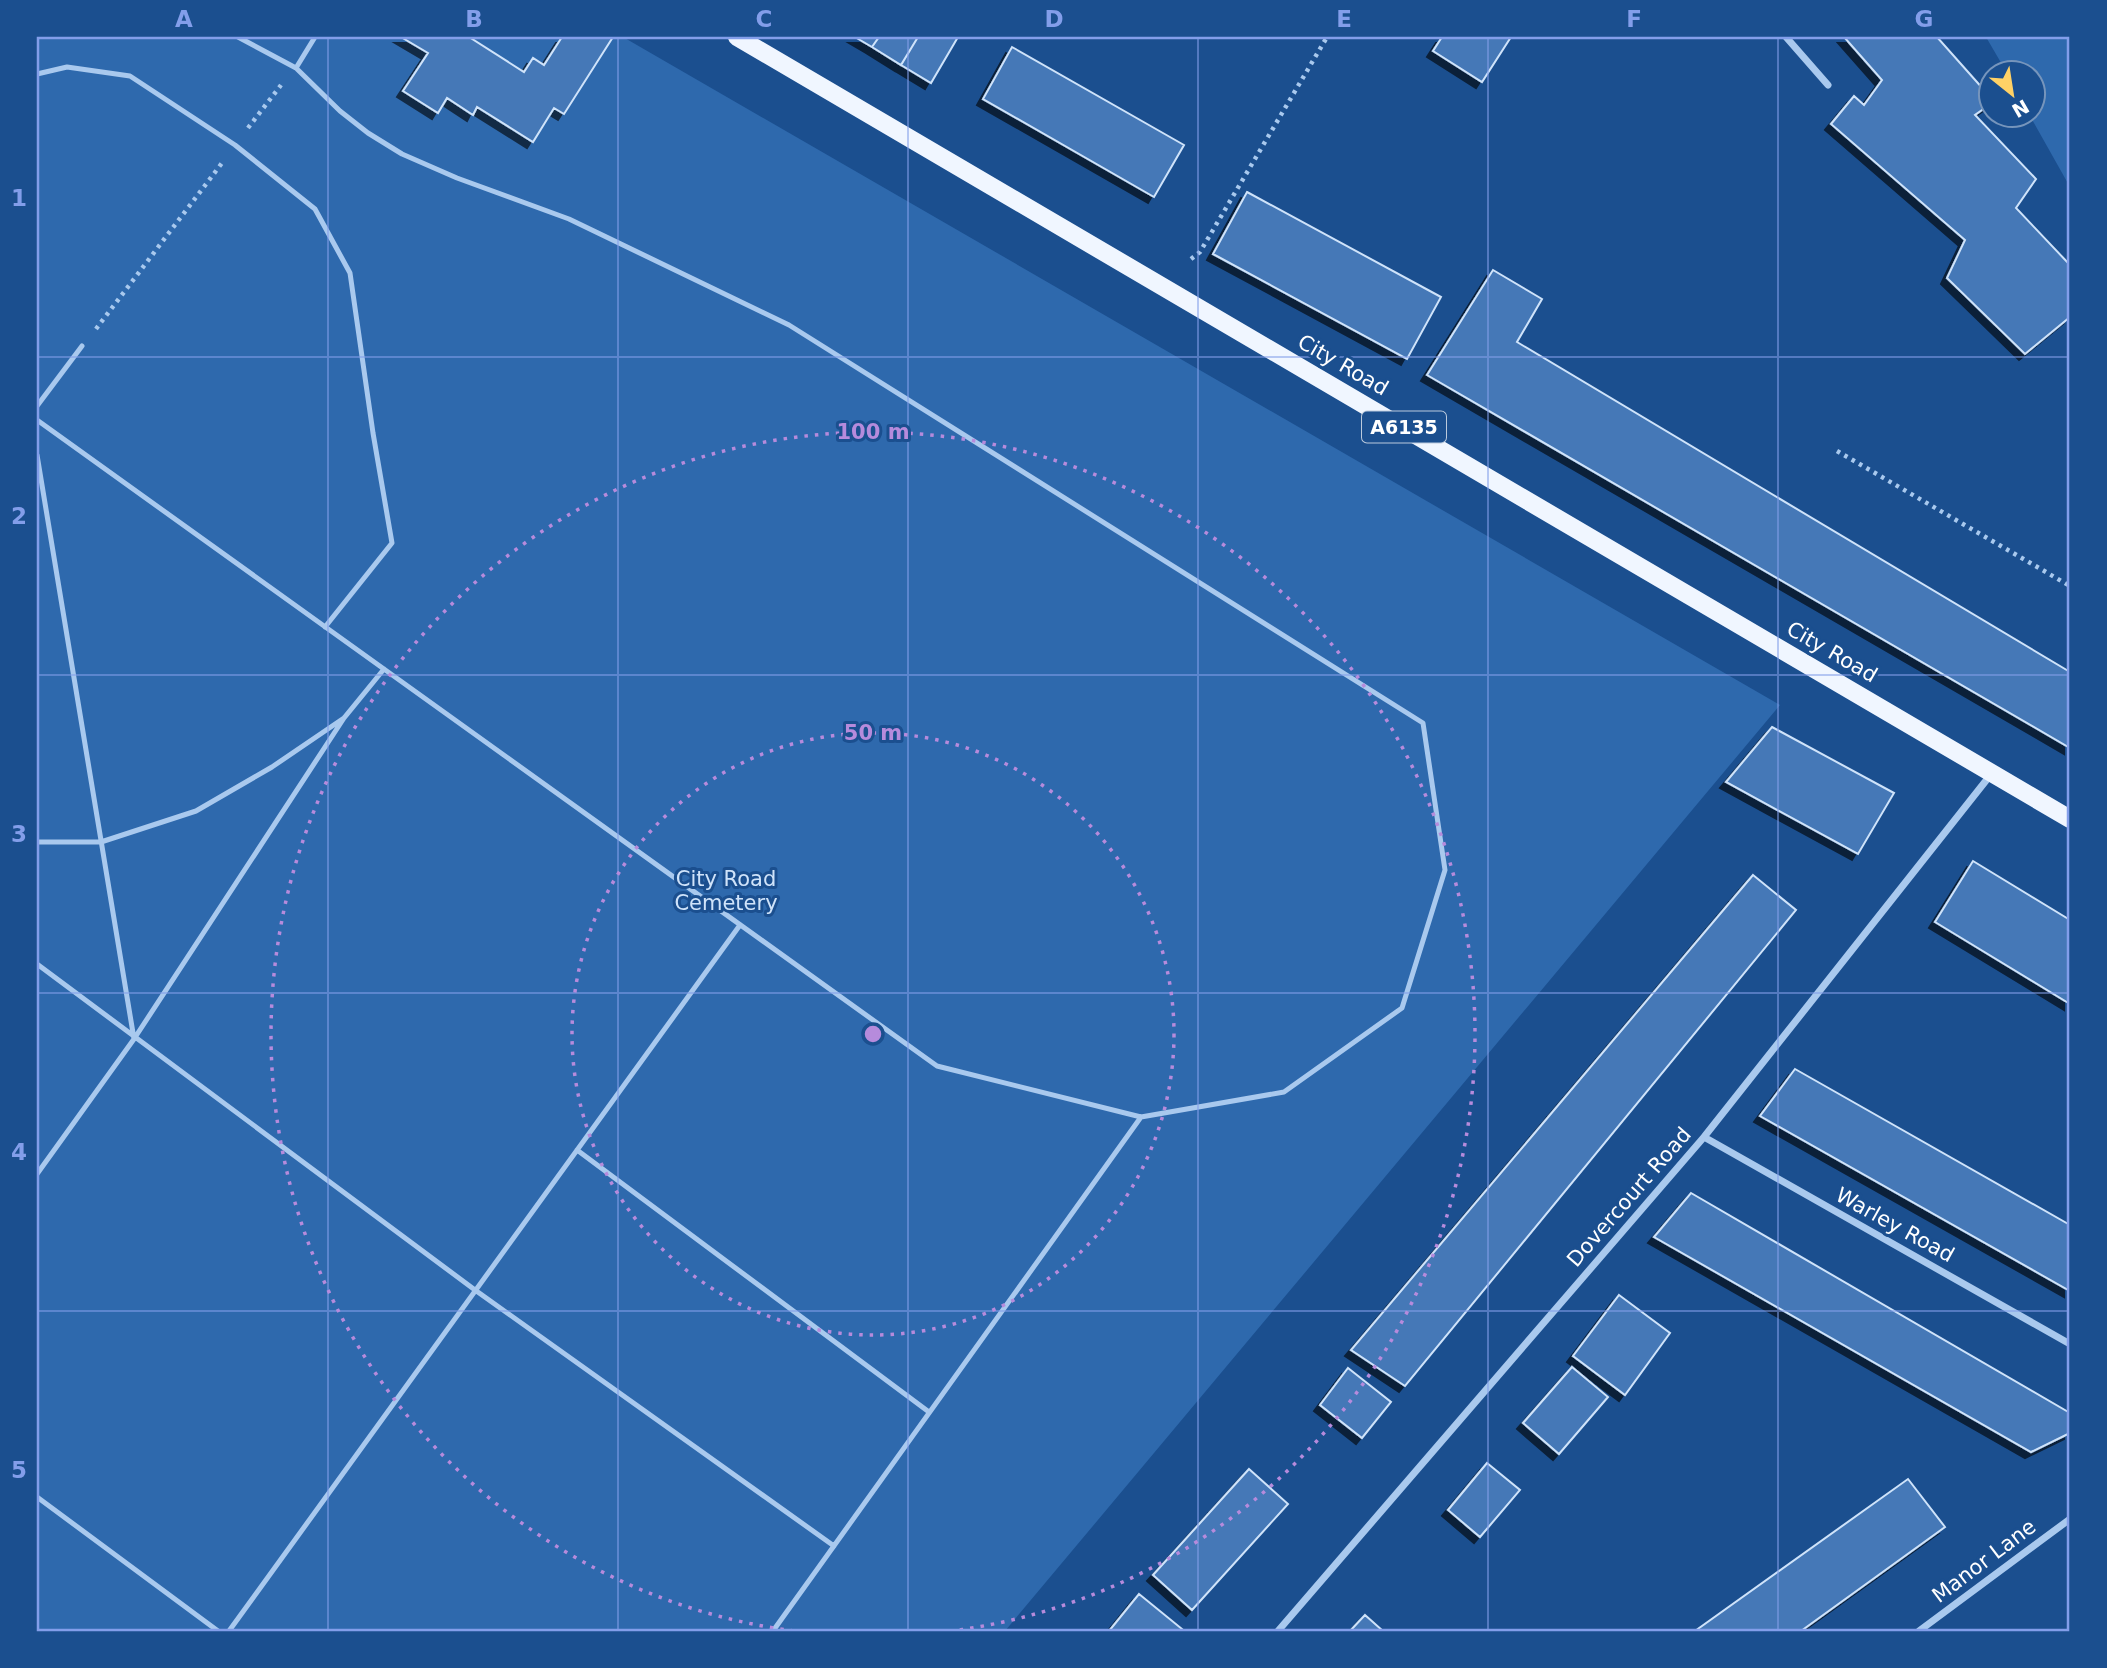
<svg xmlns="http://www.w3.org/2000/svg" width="2107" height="1668" viewBox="0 0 2107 1668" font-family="'DejaVu Sans',sans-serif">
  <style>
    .green { fill: #2e69ad }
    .building { fill: #4478b7; stroke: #cfe3fa; stroke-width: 2; filter: url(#shadow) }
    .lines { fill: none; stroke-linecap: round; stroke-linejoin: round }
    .path { stroke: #a9c9ee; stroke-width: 4.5; stroke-dasharray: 3.5 5; stroke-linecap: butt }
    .lane { stroke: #a9c9ee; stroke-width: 5 }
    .street { stroke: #a9c9ee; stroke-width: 7 }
    .primary { stroke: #f0f6ff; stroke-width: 18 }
    .grid { fill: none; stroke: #839eea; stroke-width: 2; stroke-opacity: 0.55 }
    .ring { fill: none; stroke: #b68bdc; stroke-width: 3.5; stroke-dasharray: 3.5 7 }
    .labels { text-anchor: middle; stroke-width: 6; stroke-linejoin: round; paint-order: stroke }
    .shield { fill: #1b4f8f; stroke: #bbcadd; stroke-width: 2 }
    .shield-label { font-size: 19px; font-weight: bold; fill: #fff }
    .street-label { font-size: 21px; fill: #fff; stroke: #1b4f8f }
    .park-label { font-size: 21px; fill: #cfe3fa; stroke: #1b4f8f }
    .centre { fill: #b68bdc; stroke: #1b4f8f; stroke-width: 3.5 }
    .ring-label { font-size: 21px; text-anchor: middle; font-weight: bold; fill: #b68bdc; stroke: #1b4f8f; stroke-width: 6; stroke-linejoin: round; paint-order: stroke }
    .neatline { fill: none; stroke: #839eea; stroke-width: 2.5 }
    .grid-label { font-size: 23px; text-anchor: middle; font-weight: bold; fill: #839eea }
  </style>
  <defs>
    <filter id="shadow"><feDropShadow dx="-6" dy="6" stdDeviation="0" flood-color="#0009"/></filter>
  </defs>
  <rect width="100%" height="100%" fill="#1b4f8f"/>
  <path class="green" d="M37,37H623L1780,705L1005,1631H37Z
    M1986,37H2070V187L2030,116H2034V74L2007,73Z"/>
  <path class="building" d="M401,37H469L524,72L533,58L544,65L562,37H613L564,114L554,108L533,142L477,107L473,115L447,98L438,113L403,91L428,53Z
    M855,37H879L872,47Z
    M879,37H918L901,65L872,47Z
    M918,37H958L931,83L901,65Z
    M1442,37H1511L1482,82L1433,51Z
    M1844,37H1937L1992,99V103L1975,115L2036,179L2016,208L2070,265V317L2025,354L1947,278L1965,240L1831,124L1854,96L1864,105L1882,80Z
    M1012,47L1184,145L1154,197L983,99Z
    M1247,192L1441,297L1407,359L1213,254Z
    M1493,270L1542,299L1517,342L2070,672V748L1427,375Z
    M1772,727L1894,793L1858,854L1726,782Z
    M1973,861L2070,920V1004L1935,922Z
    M1753,875L1796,910L1405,1386L1351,1350Z
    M1795,1069L2070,1225V1291L1760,1116Z
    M1691,1193L2070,1413V1433L2031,1452L1654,1237Z
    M1619,1295L1670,1333L1625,1395L1573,1356Z
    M1572,1367L1608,1397L1559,1454L1523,1423Z
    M1348,1368L1391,1402L1362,1438L1320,1405Z
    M1487,1463L1520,1490L1480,1537L1448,1510Z
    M1249,1469L1288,1504L1192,1610L1153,1575Z
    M1908,1479L1945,1527L1801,1631H1695Z
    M1139,1594L1182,1629L1180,1631H1109Z
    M1365,1615L1383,1631H1350Z"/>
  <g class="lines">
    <path class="path" d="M248,128L281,85
      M1191,259L1200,252L1327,37
      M96,329L222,163
      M1837,451L2070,586"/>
    <path class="lane" d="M296,68L315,37
      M37,74L67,67L130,76L235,145L315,209L350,273L373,433L392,543L325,627
      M37,406L82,346
      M37,420L937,1066L1141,1117L1284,1092L1402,1008L1445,870L1423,723L789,325L569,219L457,178L402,154L368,133L340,111L296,68L238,37
      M37,455L134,1039
      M37,842H101L196,811L272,767L344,718L384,669
      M37,964L475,1290L834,1546
      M577,1150L929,1412
      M37,1174L134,1039L344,718
      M37,1497L218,1631
      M229,1631L740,925
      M773,1631L1141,1117"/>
    <path class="street" d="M1786,37L1828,85
      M1704,1137L2070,1344
      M1278,1631L1704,1137L1992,773
      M1919,1631L2070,1519"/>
    <path class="primary" d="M737,37L2070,819"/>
  </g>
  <path class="grid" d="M328,37V1631M618,37V1631M908,37V1631M1198,37V1631M1488,37V1631M1778,37V1631M37,357H2070M37,675H2070M37,993H2070M37,1311H2070"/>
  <g class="ring">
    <circle cx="873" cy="1034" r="301"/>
    <path d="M794 1631A602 602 0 1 1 952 1631"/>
  </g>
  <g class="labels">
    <rect class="shield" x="1362" y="411.5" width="84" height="31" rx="5"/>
    <g class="shield-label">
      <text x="1404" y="434">A6135</text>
    </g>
    <g class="street-label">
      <text transform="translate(1343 365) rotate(30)" y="7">City Road</text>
      <text transform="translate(1832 652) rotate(30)" y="7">City Road</text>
      <text transform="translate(1629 1197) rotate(-49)" y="7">Dovercourt Road</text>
      <text transform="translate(1895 1225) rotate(29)" y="7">Warley Road</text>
      <text transform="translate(1984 1561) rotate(-37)" y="7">Manor Lane</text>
    </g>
    <g class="park-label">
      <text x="726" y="886">City Road<tspan x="726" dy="24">Cemetery</tspan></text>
    </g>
  </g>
  <circle cx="873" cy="1034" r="10" class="centre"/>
  <g class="ring-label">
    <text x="873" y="439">100 m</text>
    <text x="873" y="740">50 m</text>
  </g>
  <rect width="2107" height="1668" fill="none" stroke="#1b4f8f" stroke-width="77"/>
  <g transform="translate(2012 94) rotate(150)"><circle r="33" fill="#1b4f8f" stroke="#7695bc" stroke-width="2"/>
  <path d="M0-5L12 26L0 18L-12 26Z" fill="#ffd166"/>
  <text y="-10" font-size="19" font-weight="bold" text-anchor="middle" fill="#ffffff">N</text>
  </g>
  <rect x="38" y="38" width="2030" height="1592" class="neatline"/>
  <g class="grid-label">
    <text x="184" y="27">A</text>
    <text x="474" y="27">B</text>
    <text x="764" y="27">C</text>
    <text x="1054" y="27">D</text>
    <text x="1344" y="27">E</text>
    <text x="1634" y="27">F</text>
    <text x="1924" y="27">G</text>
    <text x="19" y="206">1</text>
    <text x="19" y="524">2</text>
    <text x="19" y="842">3</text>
    <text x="19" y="1160">4</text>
    <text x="19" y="1478">5</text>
  </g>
</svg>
